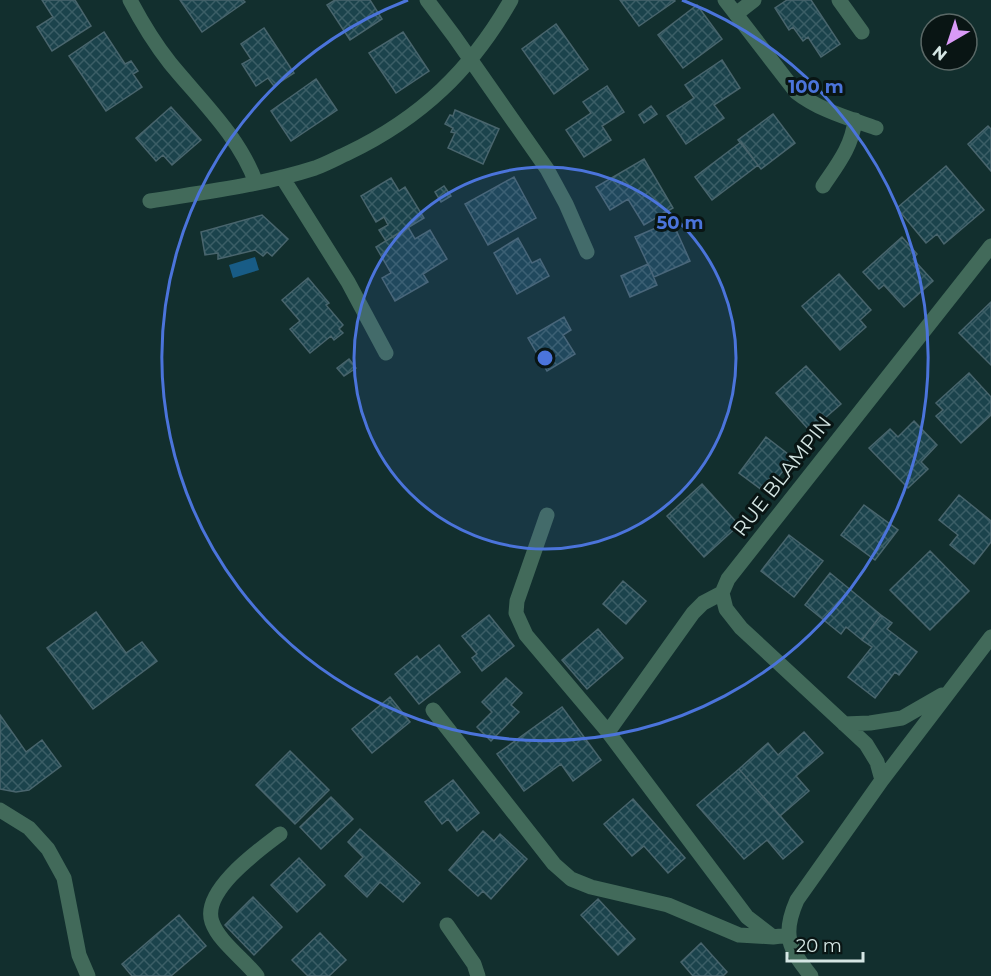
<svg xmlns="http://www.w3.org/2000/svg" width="991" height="976" viewBox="0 0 991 976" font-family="Montserrat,sans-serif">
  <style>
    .water { fill: #185c86 }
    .building { fill: url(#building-cross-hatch); stroke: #49656d; stroke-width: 1.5 }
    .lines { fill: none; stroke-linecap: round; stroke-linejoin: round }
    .minor { stroke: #426a5a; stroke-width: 15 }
    .ring { fill: none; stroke: #4b74db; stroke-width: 3 }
    .labels { text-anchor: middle; stroke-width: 6; stroke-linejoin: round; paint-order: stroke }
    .street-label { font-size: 20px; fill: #d5e6e4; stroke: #091514 }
    .centre { fill: #4b74db; stroke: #091514; stroke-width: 3 }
    .ring-label { font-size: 18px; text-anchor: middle; font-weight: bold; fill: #4b74db; stroke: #091514; stroke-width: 6; stroke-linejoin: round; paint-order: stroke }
  </style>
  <defs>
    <pattern id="building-cross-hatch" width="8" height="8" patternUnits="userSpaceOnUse" patternTransform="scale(1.5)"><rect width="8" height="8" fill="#1b434c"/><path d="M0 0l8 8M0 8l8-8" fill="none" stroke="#3b5e66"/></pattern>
  </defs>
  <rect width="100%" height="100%" fill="#122f2e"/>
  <path class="water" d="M255,257L259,270L233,278L229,265Z"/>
  <path class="building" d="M42,0H75L91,26L52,51L37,27L53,17Z
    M180,0H243L245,2L202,32Z
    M335,0H370L382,19L350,40L327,5Z
    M620,0H674L675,1L639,26Z
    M787,0H811L840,44L821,57L808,37L803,41L793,27L789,30L775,8Z
    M697,5L722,39L683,68L658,35Z
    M556,24L588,69L554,94L522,49Z
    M264,28L294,73L274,86L268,78L256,86L242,64L251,59L241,44Z
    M104,32L125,64L131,61L138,71L133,74L142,87L106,111L69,56Z
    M403,32L429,71L396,93L369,53Z
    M722,60L740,88L714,105L724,118L686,144L667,116L694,98L685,85Z
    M316,79L337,110L291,141L271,111Z
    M607,86L624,112L602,126L611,140L584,157L566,130L591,113L583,102Z
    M651,106L657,114L644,123L639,115Z
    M171,107L201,140L172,165L163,155L156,161L136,138Z
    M455,110L499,129L483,164L448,148L455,133L451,132L453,128L445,124L450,115L453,116Z
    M773,114L795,143L761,169L738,140Z
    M988,126L991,129V171L968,144Z
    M741,142L758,165L712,200L695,177Z
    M644,159L673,208L644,225L628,199L610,210L596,187Z
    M946,166L984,210L944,244L937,234L926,243L897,208Z
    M514,177L536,218L488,245L465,204Z
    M391,178L399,191L405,187L424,218L386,241L379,230L388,225L384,217L376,222L361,196Z
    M444,186L451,196L441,202L435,192Z
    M262,215L288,239L272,256L267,252L263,256L255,250L218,259V253L205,255L201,232Z
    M672,221L690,261L654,277L635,237Z
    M408,227L415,239L430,230L447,259L423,274L428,282L395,301L382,278L391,273L376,247Z
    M902,237L917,254L913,259L933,281L904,307L884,285L879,289L863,272Z
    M518,238L532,263L540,259L549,276L517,294L494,253Z
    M648,264L657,285L630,297L621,276Z
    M839,274L871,310L860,320L866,327L840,350L802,306Z
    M308,278L329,303L326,305L343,325L339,329L343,333L334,340L331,336L310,353L290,329L300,321L282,300Z
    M991,302V365L959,333Z
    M564,317L571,330L563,335L575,354L547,371L528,338Z
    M349,359L356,368L344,376L337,368Z
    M806,366L841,404L810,431L776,393Z
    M969,373L991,397V415L961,443L936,416L943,410L936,403Z
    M914,421L937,445L921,462L928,469L908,488L869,448L890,429L898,437Z
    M766,437L793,458L766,493L739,473Z
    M702,484L739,525L704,557L667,516Z
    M959,495L991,521V542L974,564L950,545L958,535L939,520Z
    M864,505L898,530L875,560L841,535Z
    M789,535L823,561L794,597L761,571Z
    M930,551L969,591L930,630L890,590Z
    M830,573L881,615L862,640L846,627L841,634L805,605Z
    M623,581L646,601L626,624L603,604Z
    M96,612L126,653L142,642L157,661L93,709L47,648Z
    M489,615L514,646L482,671L472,658L477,654L462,636Z
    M881,615L892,623L887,629L917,652L899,675L895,672L875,698L848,677L872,647L862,640Z
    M598,629L623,658L587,689L562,660Z
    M439,645L460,672L419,704L395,674L417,656L420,660Z
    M506,678L522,693L511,705L519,712L491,741L477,727L492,712L482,702Z
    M390,697L410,722L372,753L352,729Z
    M562,707L601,760L573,781L561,764L524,791L497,754Z
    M0,715L26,752L42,740L61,766L29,790L16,792L0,789Z
    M804,732L823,753L796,776L809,791L780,816L739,769L768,743L778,755Z
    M290,751L329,790L295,824L256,785Z
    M739,769L803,842L783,859L767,840L744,859L697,805Z
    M453,780L479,813L457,831L448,819L442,824L425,802Z
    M331,797L353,819L321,849L300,827Z
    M633,799L685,858L668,873L644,846L632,856L604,824Z
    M360,829L420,883L403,902L380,882L367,897L345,876L363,857L348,842Z
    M483,831L494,841L500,834L527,859L491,899L483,891L478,896L449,870Z
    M299,858L325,885L297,912L271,885Z
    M253,897L282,927L254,955L225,925Z
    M598,899L635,939L618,955L581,915Z
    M179,915L206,946L171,976H132L122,964Z
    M320,933L346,960L329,976H308L292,960Z
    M701,943L727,972L723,976H693L681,962Z"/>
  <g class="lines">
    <path class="minor" d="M130,0C141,21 155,44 170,63C201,101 239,136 256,183
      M427,0L454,36L547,169L566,204L587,252
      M725,0L796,92C819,110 848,118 876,128
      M839,0L862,32
      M736,14L754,0
      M282,177L348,282L386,353
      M823,186C837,165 852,147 855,120
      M150,201C205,192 262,185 315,168C326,164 337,158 348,153C421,118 471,70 511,0
      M547,515L517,601L516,613L526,635L608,732L747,917L773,937L789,935
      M433,710L554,864L571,879L591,887L668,905L739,935L773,937
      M844,724L870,723L902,718L942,695
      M608,732L693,613L703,603L722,593
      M882,780L877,762L866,744L741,628L726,609L722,593L728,579L991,246
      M0,810L29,828L48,849L64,878L79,955L88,976
      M447,925L474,964L478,976
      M257,976C244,959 219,942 212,922C201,891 259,850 280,834
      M811,976C788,948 782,934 797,900L882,780L991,637"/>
  </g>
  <circle cx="545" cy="358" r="191" fill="#4b74db" fill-opacity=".12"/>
  <g class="ring">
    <circle cx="545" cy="358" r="191"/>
    <path d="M682 0A383 383 0 1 1 408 0"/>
  </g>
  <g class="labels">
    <g class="street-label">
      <text transform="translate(782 476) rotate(-52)" y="7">RUE BLAMPIN</text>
    </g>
  </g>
  <circle cx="545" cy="358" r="9" class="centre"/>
  <g class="ring-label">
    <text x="816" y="93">100 m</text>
    <text x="680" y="229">50 m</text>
  </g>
  <g transform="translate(949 42) rotate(219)"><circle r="28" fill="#091514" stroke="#5b6967" stroke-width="1.5"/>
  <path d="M0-4.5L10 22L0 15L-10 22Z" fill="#d99af7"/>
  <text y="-9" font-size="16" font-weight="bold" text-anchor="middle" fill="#d5e6e4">N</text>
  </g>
  <path d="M787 952v9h76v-9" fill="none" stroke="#d5e6e4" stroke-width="3"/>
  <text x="796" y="952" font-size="18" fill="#d5e6e4" stroke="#091514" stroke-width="4.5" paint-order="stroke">20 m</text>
</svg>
